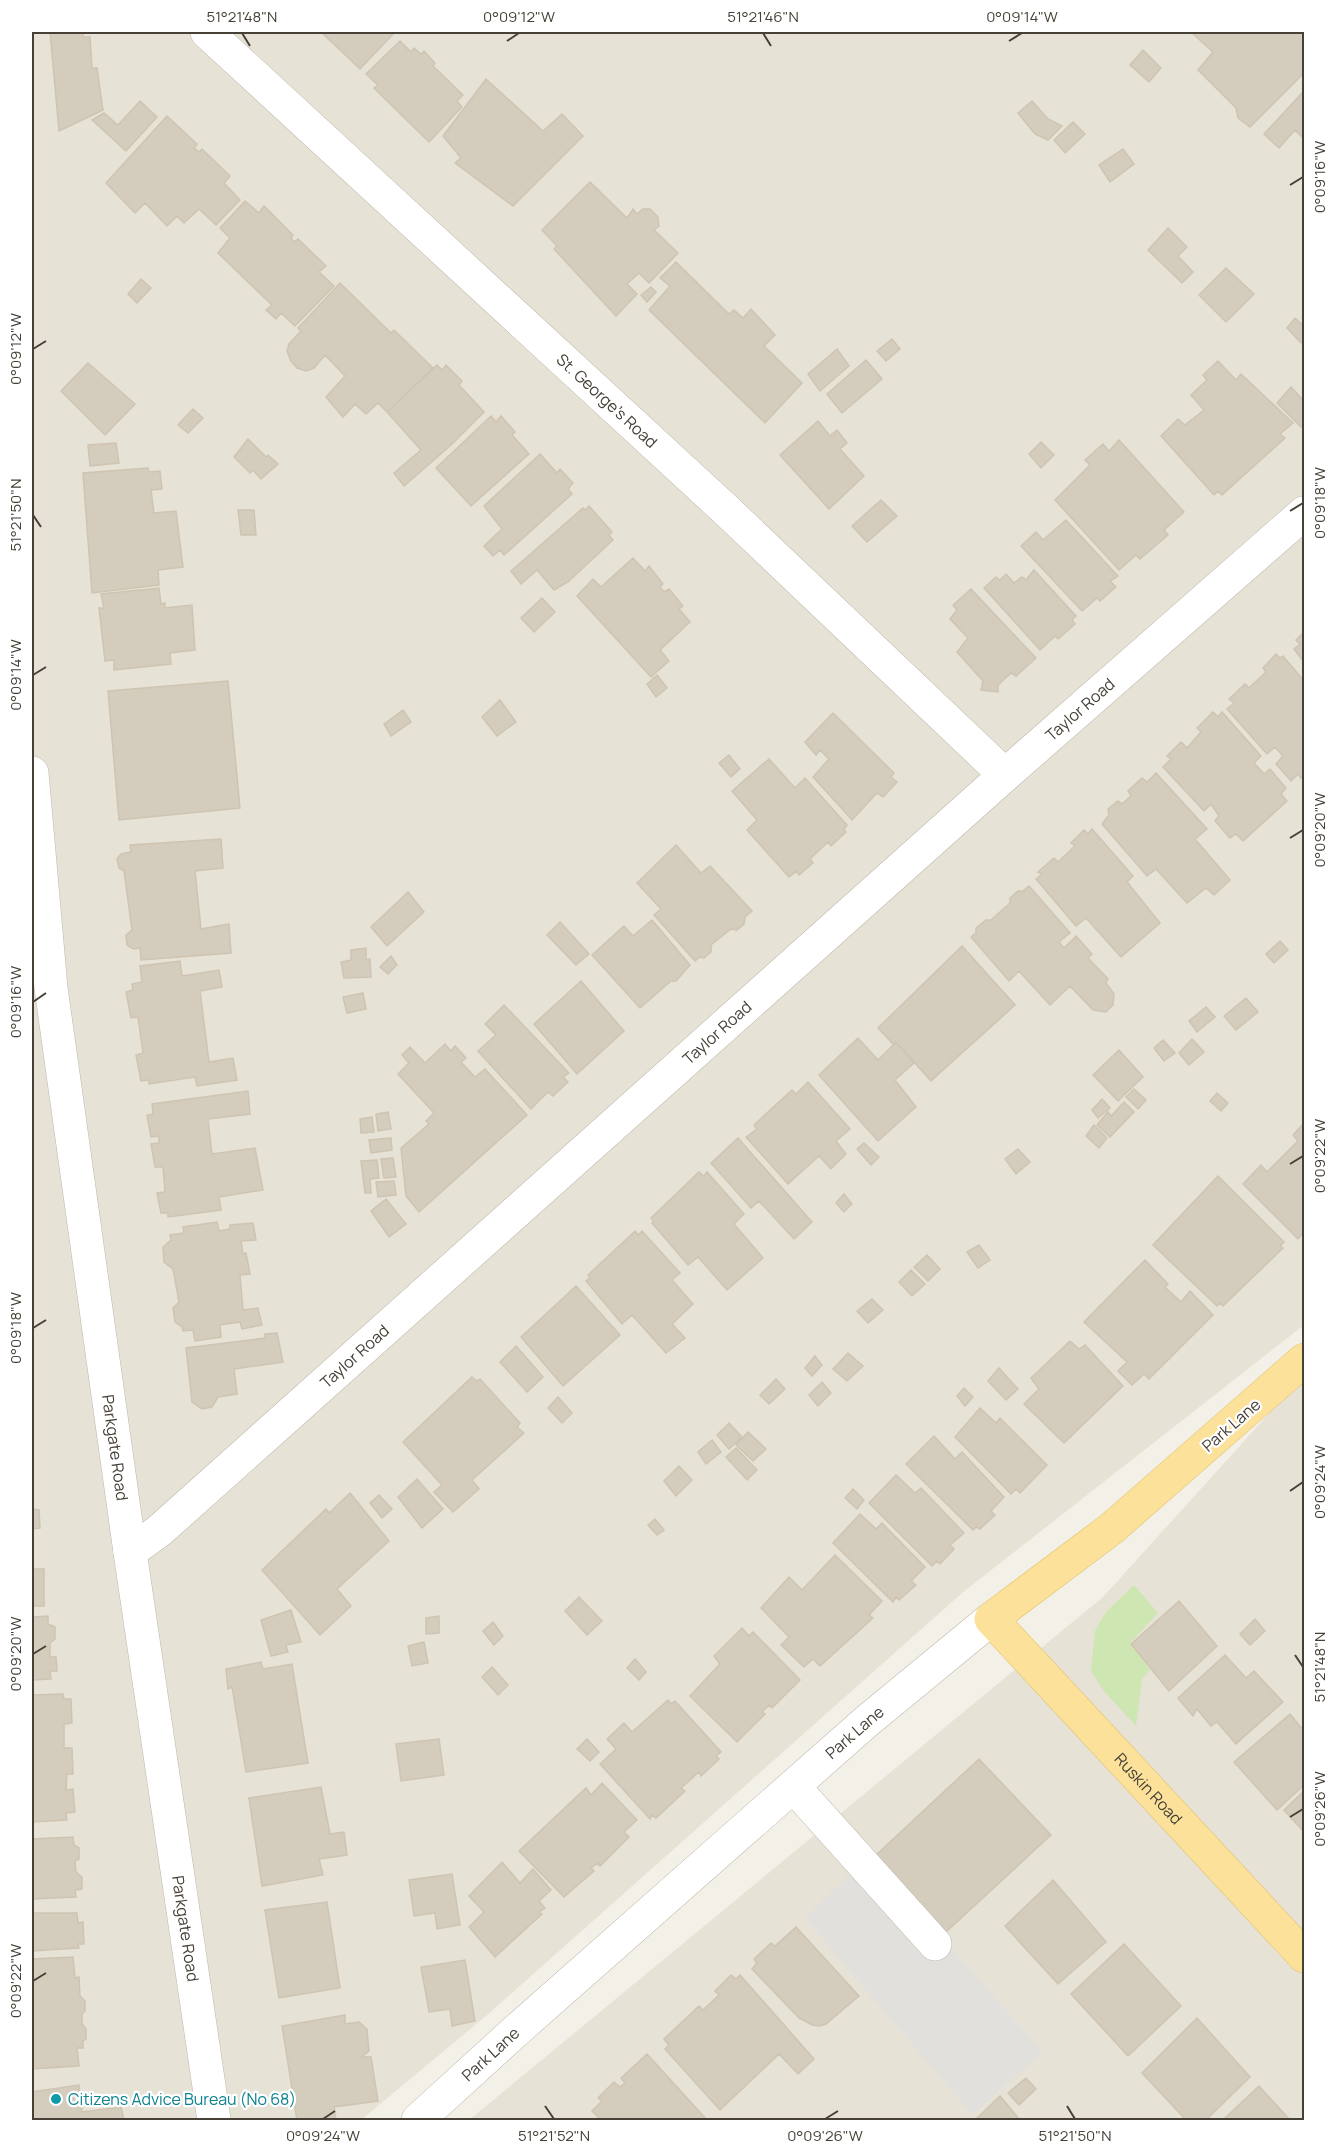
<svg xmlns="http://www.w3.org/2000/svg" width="1336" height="2152" viewBox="0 0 1336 2152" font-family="Manrope,sans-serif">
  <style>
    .residential { fill: #e7e2d6 }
    .green { fill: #cee6b2 }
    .parking { fill: #e2e0dc }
    .building { fill: #d4ccbd; stroke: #cfc4b1; stroke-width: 1.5 }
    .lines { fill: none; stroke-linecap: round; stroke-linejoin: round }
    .minor-casing { stroke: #beb8ab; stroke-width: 34 }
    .major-casing { stroke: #e0be69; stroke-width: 34 }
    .minor { stroke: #fff; stroke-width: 33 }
    .major { stroke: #fbe199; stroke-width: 33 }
    .ticks { fill: none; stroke: #464037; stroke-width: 2 }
    .culture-dot { fill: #0f9aa8; stroke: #fff; stroke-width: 2 }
    .labels { text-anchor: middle; stroke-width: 4.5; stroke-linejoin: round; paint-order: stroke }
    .street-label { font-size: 16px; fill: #464037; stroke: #fff }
    .culture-label { font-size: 16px; fill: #0d838f; stroke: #fff; text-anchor: start }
    .neatline { fill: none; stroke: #464037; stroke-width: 2 }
    .ticks-label { font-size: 15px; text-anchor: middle; fill: #464037 }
  </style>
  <rect width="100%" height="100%" fill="#f3f0e8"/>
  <path class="residential" d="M32,32H1304V1325L962,1593L486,2016L361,2120H32Z
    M1304,1377V2120H469L1103,1597L1293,1387Z"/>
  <path class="green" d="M1134,1585L1158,1613L1130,1643L1150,1670L1142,1679L1136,1726L1103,1690L1091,1671L1095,1631L1106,1612Z"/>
  <path class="parking" d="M869,1855L1043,2052L972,2115L805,1918Z"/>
  <path class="building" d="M50,32H83V37H90L92,68H97L103,110L59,131Z
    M321,32H395L360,69Z
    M1191,32H1295L1297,33L1304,32V73L1250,127L1238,118L1236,108L1198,70L1213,52Z
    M400,41L411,52L414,48L421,54L424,51L435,63L433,66L463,95L457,101L462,107L429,142L374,88L378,85L366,74Z
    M1143,50L1161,68L1149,82L1130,65Z
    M486,79L543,131L562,114L583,136L513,206L455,163L461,158L443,136Z
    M1304,91V139L1295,130L1279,148L1264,134Z
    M140,101L157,117L126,151L92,120L104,113L118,125Z
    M1032,101L1048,119L1062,126L1048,140L1035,134L1018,113Z
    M167,116L197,144L194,148L199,152L202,149L230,176L224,183L240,200L216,225L199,209L184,223L177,216L167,226L145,203L135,213L106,183Z
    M1073,122L1085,134L1065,153L1054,140Z
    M1123,149L1134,164L1110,182L1099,165Z
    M590,182L627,218L633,209L637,214L643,209H650L658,217L659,226L654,230L678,253L649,283L639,273L627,284L637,294L616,316L554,249L557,246L542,230Z
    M245,201L259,213L264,206L293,235L291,238L294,242L298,239L326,266L319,272L334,286L295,326L281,313L276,319L266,310L272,305L218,253L230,238L220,228Z
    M1168,228L1187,247L1178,256L1193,272L1182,283L1148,250Z
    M676,262L729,314L734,310L743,318L751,309L775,335L764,346L802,383L765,423L649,310L670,286L660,278Z
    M1226,268L1254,294L1226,322L1199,295Z
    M141,279L151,288L137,303L128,294Z
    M340,283L391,333L394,330L433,368L387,412L378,403L366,414L355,404L343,417L326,397L345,376L325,355L314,368L306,371L297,368L291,361L287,351L289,344L301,331L298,328Z
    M651,287L656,292L647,302L641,295Z
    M1295,318L1304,326V340L1301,343L1287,328Z
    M892,339L900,349L886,361L877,351Z
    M837,349L849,366L820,391L808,374Z
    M866,360L882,379L842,413L827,394Z
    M1218,361L1236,380L1241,374L1293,423L1280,434L1285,438L1222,495L1218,491L1214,495L1161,436L1178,419L1185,425L1204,410L1191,395L1207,380L1203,375Z
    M88,363L135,404L105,435L61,391Z
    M437,365L442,370L446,365L462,381L459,385L484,412L450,446L404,486L394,473L421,450L387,412Z
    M1291,387L1304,401V424L1301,427L1277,403Z
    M193,409L203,418L188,433L178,425Z
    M491,416L496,422L501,416L515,432L512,435L529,454L471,506L436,468Z
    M818,421L830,436L837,430L847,443L840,449L864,476L829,509L780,455Z
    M248,439L266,457L268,455L278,464L261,479L253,470L250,473L234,457Z
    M1119,440L1184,512L1164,530L1168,535L1140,559L1136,555L1119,570L1055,500L1090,465L1085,460L1103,444L1109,451Z
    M1041,442L1054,455L1041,468L1029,454Z
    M116,443L119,463L90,466L88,445Z
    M540,454L557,473L560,469L573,483L568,489L572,494L504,555L500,550L493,556L484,546L502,529L484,506Z
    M148,468L149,472L160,471L162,489L151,490L154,513L176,511L183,567L158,570L159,585L92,593L83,473Z
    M881,500L897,516L867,542L852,526Z
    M589,506L612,532L609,535L613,540L568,582L554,590L537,570L521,584L511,571L583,508L586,510Z
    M238,510H254L256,535H241Z
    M1066,520L1118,576L1110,581L1116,587L1100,601L1097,598L1082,611L1021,546L1036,532L1043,540Z
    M633,558L645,571L649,566L663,584L660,587L664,592L669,589L683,606L679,609L690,622L660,650L669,661L651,677L577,596L593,579L601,587Z
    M1034,570L1076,616L1072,620L1075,624L1058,639L1055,636L1040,650L984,588L996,577L1000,580L1006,574L1014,583L1022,577L1026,580Z
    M159,588L161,604L165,603V608L192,605L195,650L170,653L171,664L114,670V660L105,661L99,608H104L101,594Z
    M971,589L1036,658L1016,676L1011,673L998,685V692L981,690L983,681L957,652L968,638L950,619L957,610L953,605Z
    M542,598L555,612L534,632L521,618Z
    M1304,632V662L1294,649L1300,644L1296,640Z
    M1276,654L1280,658L1283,656L1304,681V775L1301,778L1298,774L1291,781L1276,764L1283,756L1275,747L1267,754L1227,709L1234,703L1229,699L1245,684L1249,688L1266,672L1263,668Z
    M657,675L667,688L656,697L647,684Z
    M228,681L240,808L119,820L108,691Z
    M500,700L516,722L497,736L482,717Z
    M403,710L411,722L391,736L384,724Z
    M1213,712L1218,717L1222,712L1261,756L1254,763L1264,774L1270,769L1286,788L1281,794L1287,801L1243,841L1236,834L1230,838L1215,821L1219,816L1211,804L1204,811L1163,767L1171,759L1167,756L1181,742L1187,748L1201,732L1197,728Z
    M833,713L894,773L891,777L897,782L883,797L877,793L852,820L813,777L829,759L820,750L816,755L805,742Z
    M729,755L740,769L731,777L719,763Z
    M769,759L795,788L805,778L847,825L844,829L846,832L831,846L828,842L810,859L813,863L799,875L797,871L789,877L747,830L757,820L732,791Z
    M1156,773L1207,829L1195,839L1230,880L1214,895L1206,888L1187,903L1156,869L1147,876L1102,824L1109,815L1108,809L1118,801L1122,804L1131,796L1128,791L1142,778L1147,782Z
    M1092,829L1133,876L1127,882L1160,923L1121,957L1086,918L1076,926L1036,879L1042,874L1038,872L1054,858L1058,862L1075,846L1071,843L1084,830L1088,834Z
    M221,839L223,868L195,871L201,929L229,924L231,953L141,960L140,948L133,949L127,945L126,935L132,930L124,871L119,868L117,859L121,854L131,852L130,845Z
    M676,845L701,873L710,866L752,911L745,917L744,924L737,930L731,929L711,945V952L704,958L700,957L695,961L654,915L661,909L637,883Z
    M1029,886L1070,933L1059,942L1064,948L1076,936L1092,954L1088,958L1108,979L1106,983L1114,994L1113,1005L1106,1012L1093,1010L1070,986L1050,1005L1019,971L1009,981L971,937L976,933V928L986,920H991L1010,903V898L1018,891H1023Z
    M408,892L424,912L387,946L371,927Z
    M652,920L690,965L676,981H671L640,1008L592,955L624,926L633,936Z
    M560,922L589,954L576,965L547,935Z
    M1280,941L1288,950L1274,963L1266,954Z
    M962,946L1015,1005L931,1081L896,1042L894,1045L878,1028Z
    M366,948V960L370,959L371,977L344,978L341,962L351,960V950Z
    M391,956L397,965L388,974L380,967Z
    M180,961L182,976L219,970L222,987L200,991L209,1062L233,1058L237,1080L197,1086L195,1077L149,1084V1080L141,1081L136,1055L143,1053L138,1017L131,1018L126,992L133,990L132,984L142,982L140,966Z
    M581,981L624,1031L577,1074L534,1024Z
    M363,993L366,1009L347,1013L343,997Z
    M1246,998L1258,1012L1236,1030L1224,1016Z
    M504,1005L569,1073L563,1077L568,1082L553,1096L548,1092L531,1109L478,1051L496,1035L485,1024Z
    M1206,1007L1215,1017L1197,1032L1189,1021Z
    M858,1038L878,1060L896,1042L914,1063L895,1080L916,1107L878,1141L819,1075Z
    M1192,1039L1204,1052L1189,1065L1179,1053Z
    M1163,1040L1175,1053L1164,1061L1154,1048Z
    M445,1044L451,1051L455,1046L466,1058L461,1062L475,1077L485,1069L527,1115L419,1212L406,1196L401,1148L429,1124L426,1121L434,1113L398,1074L409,1063L402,1055L410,1047L425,1063Z
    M1119,1050L1143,1077L1118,1101L1093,1075Z
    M808,1082L850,1129L836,1141L846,1154L831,1169L819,1156L788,1184L746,1137L757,1129L754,1125L792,1090L796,1094Z
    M1134,1089L1146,1100L1138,1109L1126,1097Z
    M248,1091L250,1114L208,1119L212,1154L255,1148L263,1190L219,1197L221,1210L168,1217V1213H161L157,1193L165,1192L163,1167H155L151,1144L159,1143V1136L151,1137L147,1115L153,1114L152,1104Z
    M1217,1093L1228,1103L1221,1111L1210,1101Z
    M1102,1099L1110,1108L1098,1118L1092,1110Z
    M1124,1102L1134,1112L1110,1137L1097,1125L1108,1112L1111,1116Z
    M388,1112L391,1129L378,1131L376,1114Z
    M372,1117L374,1132L361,1133L360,1119Z
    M1304,1123V1236L1302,1234L1298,1239L1243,1184L1261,1165L1267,1172L1298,1141L1293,1135Z
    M1094,1125L1107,1138L1099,1148L1086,1136Z
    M391,1138L392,1150L371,1153L369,1140Z
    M738,1138L812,1222L794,1239L759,1201L751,1208L711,1163Z
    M864,1143L879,1157L871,1165L857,1149Z
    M1018,1149L1030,1162L1016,1174L1005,1159Z
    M393,1158L396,1177L384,1178L381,1159Z
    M377,1160L379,1178L370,1179L371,1193H365L361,1161Z
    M699,1172L704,1176L707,1172L744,1214L734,1224L763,1258L727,1290L698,1257L688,1265L652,1223L654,1221L651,1218Z
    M1218,1176L1284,1242L1280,1246L1283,1248L1223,1306L1220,1303L1217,1306L1153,1245Z
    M394,1181L396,1195L378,1197L376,1182Z
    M844,1194L852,1204L844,1212L836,1203Z
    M386,1199L406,1224L389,1237L371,1211Z
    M217,1222L219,1231L230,1229V1225L253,1223L256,1240L241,1241L243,1254L246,1253L250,1274L240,1275L243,1310L258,1308L262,1325L242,1329L240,1322L220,1325L221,1337L195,1341L193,1330L183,1331L182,1327L175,1322L173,1308L179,1302L173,1269L164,1262L163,1247L171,1240L170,1235L184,1233L183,1227Z
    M635,1231L638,1235L642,1231L680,1273L672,1280L693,1304L672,1324L685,1338L666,1353L632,1315L622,1324L586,1281L590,1278L588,1275Z
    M979,1245L990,1260L978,1268L967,1252Z
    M927,1255L940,1269L928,1281L914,1267Z
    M1145,1260L1168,1284L1165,1287L1181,1302L1190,1291L1213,1315L1149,1379L1144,1374L1132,1385L1118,1371L1127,1362L1084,1322Z
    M911,1270L925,1284L912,1296L899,1282Z
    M576,1286L620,1335L563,1386L521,1337Z
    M872,1299L883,1310L868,1323L857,1311Z
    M277,1333L283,1362L234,1369L237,1394L218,1397L212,1407L202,1409L192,1402L186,1348L265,1338V1334Z
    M1070,1341L1079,1349L1085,1345L1123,1386L1064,1443L1024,1404L1039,1389L1031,1378Z
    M516,1346L543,1377L527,1392L500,1362Z
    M848,1353L863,1366L847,1381L833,1369Z
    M815,1356L822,1365L812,1376L805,1368Z
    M999,1368L1018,1389L1006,1400L988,1381Z
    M472,1377L477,1381L480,1379L520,1423L517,1427L524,1433L472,1480L479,1489L453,1512L434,1492L442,1485L403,1442Z
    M776,1379L785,1389L769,1404L760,1395Z
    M822,1382L831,1393L818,1406L809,1395Z
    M964,1388L973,1397L965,1406L957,1396Z
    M558,1397L572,1413L562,1423L548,1408Z
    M980,1408L996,1423L1000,1418L1047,1465L1020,1493L1016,1489L1011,1494L955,1437Z
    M729,1423L742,1437L729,1449L717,1435Z
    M748,1432L766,1449L753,1461L736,1445Z
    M934,1436L955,1459L962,1452L1004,1497L991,1511L995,1515L980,1529L976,1527L973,1530L906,1464Z
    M712,1440L721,1452L706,1464L698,1452Z
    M736,1448L757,1470L747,1480L726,1457Z
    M679,1466L692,1480L676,1496L664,1481Z
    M896,1475L915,1493L921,1488L964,1533L950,1545L954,1549L940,1564L937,1561L932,1566L869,1503Z
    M417,1479L443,1509L422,1528L398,1497Z
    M853,1489L864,1500L857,1509L845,1498Z
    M350,1493L389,1541L337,1589L351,1606L320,1635L262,1570L326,1509L329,1513Z
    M32,1495V1509L39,1510L40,1528L32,1529Z
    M379,1495L392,1509L382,1518L370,1503Z
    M860,1514L876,1529L882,1523L925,1567L911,1581L916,1585L899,1600L896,1597L893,1602L833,1543Z
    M655,1519L664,1530L657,1535L648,1525Z
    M835,1555L882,1601L869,1615L873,1618L820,1666L813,1659L804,1667L781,1645L789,1637L761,1608L789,1577L802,1590Z
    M32,1569H44V1606H32Z
    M579,1597L602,1621L587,1635L565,1611Z
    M1179,1601L1217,1646L1169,1691L1131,1644Z
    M291,1610L301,1642L286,1645L288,1652L271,1656L261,1620Z
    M48,1616V1624L55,1627V1639L50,1643V1657H56L57,1671H50L51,1679L32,1680V1617Z
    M439,1616V1633L426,1634V1618Z
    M1255,1619L1265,1631L1250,1645L1240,1634Z
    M493,1622L503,1636L494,1645L483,1631Z
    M742,1628L749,1636L753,1632L800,1680L772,1708L769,1705L762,1712L765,1714L737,1742L690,1696L720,1664L714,1656Z
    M424,1642L428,1663L412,1666L408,1646Z
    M1225,1655L1246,1678L1254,1671L1283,1702L1236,1744L1217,1722L1211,1726L1197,1709L1193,1716L1178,1698Z
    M635,1659L646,1672L639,1680L627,1668Z
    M261,1662L263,1669L292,1664L308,1763L246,1772L232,1687L228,1689L226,1669Z
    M492,1667L508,1685L498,1695L482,1677Z
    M63,1694L64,1699H71L72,1723L64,1724V1748H72L73,1774H67L66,1790L73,1789L75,1812L66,1813L67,1820L32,1822V1695Z
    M668,1700L671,1704L675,1701L721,1752L716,1756L719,1759L701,1776L699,1772L681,1788L685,1791L656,1818L652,1815L650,1819L600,1764L616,1749L607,1739L624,1723L632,1732Z
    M1290,1714L1304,1731V1785L1277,1810L1234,1762Z
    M439,1739L444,1775L401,1781L396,1744Z
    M587,1739L599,1752L590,1761L577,1749Z
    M979,1759L1051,1835L946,1932L875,1856Z
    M602,1783L637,1820L624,1832L629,1837L600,1866L598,1863L591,1868L594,1871L564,1897L519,1851L586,1788L591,1795Z
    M321,1787L330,1834L344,1832L347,1855L319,1859L323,1875L262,1886L249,1798Z
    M1304,1791V1832L1284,1810Z
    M73,1837L74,1845L79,1848V1859L75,1861L76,1872L82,1877V1889L75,1890L76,1897L32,1899V1839Z
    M502,1862L520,1883L533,1869L551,1890L539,1901L545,1908L539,1912L542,1914L495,1957L469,1927L484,1912L469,1896Z
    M452,1874L460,1925L437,1929L435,1913L414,1916L409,1880Z
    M1053,1880L1106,1942L1058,1984L1005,1926Z
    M327,1902L340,1988L279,1998L265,1910Z
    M32,1913H77L78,1923L83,1922L84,1944H78L79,1948L32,1951Z
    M796,1927L859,1996L826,2024L820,2026L812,2025L799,2018L752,1969L757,1963L754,1959L771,1943L775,1946Z
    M1124,1944L1181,2006L1128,2056L1071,1994Z
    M73,1957L75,1978L79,1977L80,1996L85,2001V2011L82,2014V2024L86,2029V2039L83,2041V2048H77L79,2066L32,2069V1959Z
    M465,1960L475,2021L452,2026L450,2009L429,2012L421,1967Z
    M731,1975L736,1979L740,1975L814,2059L798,2074L779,2054L720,2110L665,2049L669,2045L664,2039L699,2006L703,2010L719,1995L715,1991Z
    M345,2015V2024L359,2022L367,2029L369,2051L362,2057H371L378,2101L334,2107L336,2120H297L282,2026Z
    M1197,2018L1250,2077L1206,2120H1186L1142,2073Z
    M647,2054L707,2120H601L592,2111L602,2101L598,2098L614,2082L620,2087L625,2083L621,2078Z
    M1026,2078L1036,2089L1019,2105L1008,2093Z
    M79,2085L82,2112L121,2107L124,2120H32V2092Z
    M1259,2086L1290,2120H1223Z
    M1000,2096L1020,2120H975Z"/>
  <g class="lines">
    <defs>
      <g id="minor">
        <path id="s1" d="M207,32L726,510L1005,775"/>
        <path id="s2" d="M32,773L51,988L130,1552L214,2120"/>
        <path id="s3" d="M130,1552L159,1531L1005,775L1304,513"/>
        <path d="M794,1787L935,1944"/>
        <path id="s4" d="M418,2120L519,2028L867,1721L991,1619"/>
      </g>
      <g id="major">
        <path id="s5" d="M1304,1360L1111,1529L991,1619L1304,1956"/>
      </g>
    </defs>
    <use href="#minor" class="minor-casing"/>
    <use href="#major" class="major-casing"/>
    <use href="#minor" class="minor"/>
    <use href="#major" class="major"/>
  </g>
  <path class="ticks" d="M242,33L250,46M763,33L771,46M507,41L519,33M1009,41L1022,33M1290,185L1303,177M33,349L46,341M1290,511L1303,503M33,515L41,527M33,675L46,667M1290,838L1303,830M33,1002L46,993M1290,1164L1303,1156M33,1328L46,1320M1290,1491L1303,1482M33,1654L46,1646M1295,1655L1303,1667M1290,1817L1303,1809M33,1981L46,1973M545,2106L554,2119M1067,2106L1075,2119M323,2119L335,2111M825,2119L838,2111"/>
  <circle class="culture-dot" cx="56" cy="2099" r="6"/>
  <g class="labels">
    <g class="street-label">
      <text dy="6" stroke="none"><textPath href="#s1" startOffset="544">St. George's Road</textPath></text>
      <text dy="6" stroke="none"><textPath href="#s3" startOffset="1270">Taylor Road</textPath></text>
      <text dy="6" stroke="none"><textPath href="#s3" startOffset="784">Taylor Road</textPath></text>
      <text dy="6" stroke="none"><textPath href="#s3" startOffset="298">Taylor Road</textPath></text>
      <text transform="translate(1231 1425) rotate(-41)" y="6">Park Lane</text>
      <text dy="6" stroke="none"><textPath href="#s2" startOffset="680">Parkgate Road</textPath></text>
      <text dy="6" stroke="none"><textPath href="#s4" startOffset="584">Park Lane</textPath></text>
      <text dy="6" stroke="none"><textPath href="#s5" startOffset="638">Ruskin Road</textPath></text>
      <text dy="6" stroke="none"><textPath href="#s2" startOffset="1166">Parkgate Road</textPath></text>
      <text dy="6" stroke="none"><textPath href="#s4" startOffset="98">Park Lane</textPath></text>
    </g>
    <g class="culture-label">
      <text x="68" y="2105">Citizens Advice Bureau (No 68)</text>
    </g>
  </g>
  <rect width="1336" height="2152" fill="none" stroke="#ffffff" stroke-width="66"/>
  <rect x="33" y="33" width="1270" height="2086" class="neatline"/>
  <g class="ticks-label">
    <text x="242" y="22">51°21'48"N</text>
    <text x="519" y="22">0°09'12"W</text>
    <text x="763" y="22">51°21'46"N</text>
    <text x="1022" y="22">0°09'14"W</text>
    <text transform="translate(1320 177) rotate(-90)" y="5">0°09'16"W</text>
    <text transform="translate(16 349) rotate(-90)" y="5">0°09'12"W</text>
    <text transform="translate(1320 503) rotate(-90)" y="5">0°09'18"W</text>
    <text transform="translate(16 515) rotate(-90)" y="5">51°21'50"N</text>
    <text transform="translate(16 675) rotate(-90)" y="5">0°09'14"W</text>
    <text transform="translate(1320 830) rotate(-90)" y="5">0°09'20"W</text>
    <text transform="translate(16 1002) rotate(-90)" y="5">0°09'16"W</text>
    <text transform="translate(1320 1156) rotate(-90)" y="5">0°09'22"W</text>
    <text transform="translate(16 1328) rotate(-90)" y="5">0°09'18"W</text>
    <text transform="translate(1320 1482) rotate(-90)" y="5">0°09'24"W</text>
    <text transform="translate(16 1654) rotate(-90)" y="5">0°09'20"W</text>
    <text transform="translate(1320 1667) rotate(-90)" y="5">51°21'48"N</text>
    <text transform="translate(1320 1809) rotate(-90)" y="5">0°09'26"W</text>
    <text transform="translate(16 1981) rotate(-90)" y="5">0°09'22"W</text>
    <text x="323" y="2141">0°09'24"W</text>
    <text x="554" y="2141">51°21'52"N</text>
    <text x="825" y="2141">0°09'26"W</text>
    <text x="1075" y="2141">51°21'50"N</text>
  </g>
</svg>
